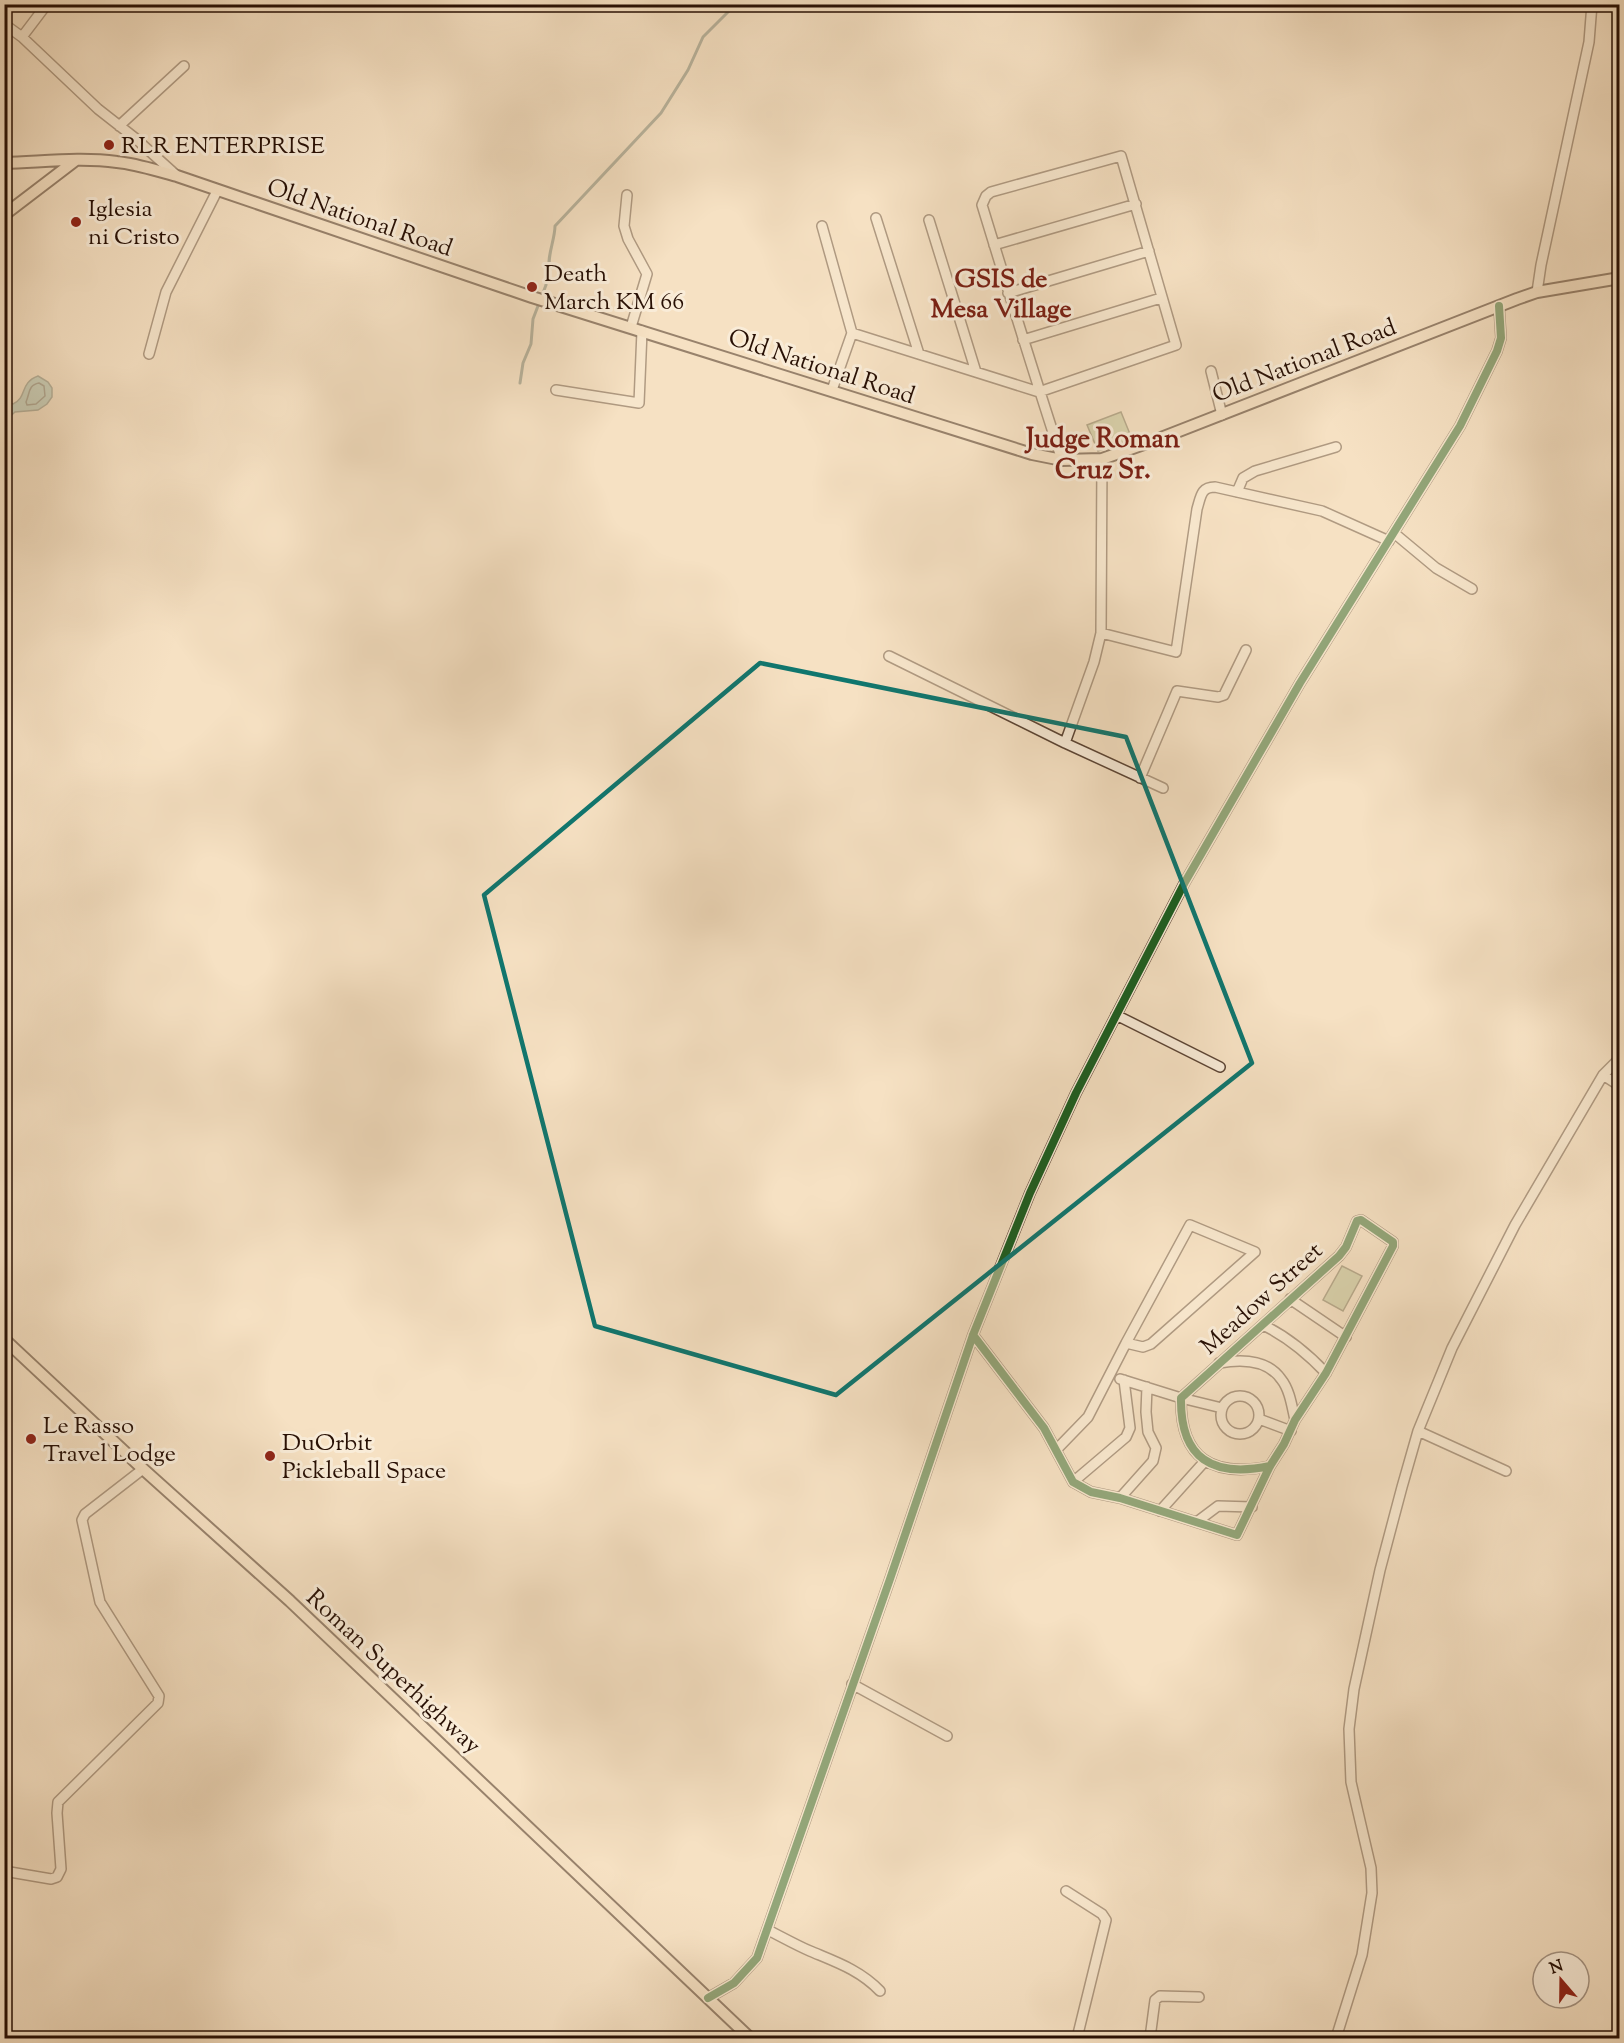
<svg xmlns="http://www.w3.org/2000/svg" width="1624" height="2043" viewBox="0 0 1624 2043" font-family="'Sorts Mill Goudy',serif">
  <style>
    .green { fill: #bac396; stroke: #70694d; stroke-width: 1.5 }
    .water { fill: #9dbeb2; stroke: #6e786c; stroke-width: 1.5 }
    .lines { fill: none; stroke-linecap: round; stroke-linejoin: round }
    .shore { stroke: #62665b; stroke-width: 1.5 }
    .stream { stroke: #6e786c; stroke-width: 3 }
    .minor-casing { stroke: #5b4434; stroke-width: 12 }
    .major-casing { stroke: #270f04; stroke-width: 14 }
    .minor { stroke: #f9ecd8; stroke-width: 9 }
    .major { stroke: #f6e1c3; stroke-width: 10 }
    .cycleway-casing { stroke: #f9ecd8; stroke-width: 11 }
    .cycleway { stroke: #1b5e20; stroke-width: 8 }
    .marked { fill: none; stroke: #0f766e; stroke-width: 4.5; stroke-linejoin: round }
    .poi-dot { fill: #8f2418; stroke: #f9ecd8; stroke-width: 2 }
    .labels { text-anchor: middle; stroke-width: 6; stroke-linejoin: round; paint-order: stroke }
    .poi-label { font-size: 24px; fill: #270f04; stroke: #f9ecd8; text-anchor: start }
    .street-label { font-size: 24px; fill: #270f04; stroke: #f9ecd8 }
    .neighbourhood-label { font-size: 26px; font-weight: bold; fill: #7a1f14; stroke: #f9ecd8 }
    .quarter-label { font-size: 27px; font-weight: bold; fill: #7a1f14; stroke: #f9ecd8 }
  </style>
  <rect width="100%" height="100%" fill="#f6e1c3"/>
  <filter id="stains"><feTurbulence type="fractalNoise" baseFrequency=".00333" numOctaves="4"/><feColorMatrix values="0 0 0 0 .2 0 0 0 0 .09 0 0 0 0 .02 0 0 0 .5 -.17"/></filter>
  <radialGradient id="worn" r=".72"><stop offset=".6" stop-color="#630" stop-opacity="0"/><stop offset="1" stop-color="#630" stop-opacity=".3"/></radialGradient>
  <path class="green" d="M1121,412L1132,439L1098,451L1087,425Z
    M1342,1266L1362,1276L1343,1311L1323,1300Z"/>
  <path class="water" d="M38,376L48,382L52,388V397L47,404L38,410L15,412L5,421V400L13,404C28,397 19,383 38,376Z"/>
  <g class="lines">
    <path class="shore" d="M39,383L44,386L45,396L36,404L27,405L26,402C30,393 28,385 39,383Z"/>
    <path class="stream" d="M520,383L523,363L531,344L533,319L546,285V277L550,270C546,258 555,240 555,226L661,113L688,70L703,37L736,4"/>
    <defs>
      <path id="minor" d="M4,24L22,37L98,109L135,138L176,175
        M22,37L47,4
        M119,126L184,66
        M627,195L624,226L628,239L647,274L631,327
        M876,218L919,354
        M929,220L976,372
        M822,226L852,333
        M994,245L1136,204
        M1537,292L1541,265L1589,42L1592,4
        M1008,293L1149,251
        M1023,340L1161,298
        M149,354L166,292L217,191
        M1211,371L1222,415
        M556,390L639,403L642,331
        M832,390L852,333L1039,392L1176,345L1121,156L991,192L986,196L982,205C1008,290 1034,375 1062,460
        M1237,492L1243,478L1255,471L1336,447
        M1394,533L1436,568L1472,589
        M1101,633L1176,652L1197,509C1201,496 1201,487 1215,487L1322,511L1389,541
        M889,656L1065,743L1163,788
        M1065,743L1094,662L1101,633L1102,459
        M1140,778L1177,691L1218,697L1224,695L1246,650
        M1116,1015L1220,1067
        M1603,1075L1620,1086
        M1290,1299L1346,1337
        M1263,1325C1288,1337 1307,1353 1326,1373
        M973,1335L1044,1428L1073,1482L1091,1492L1120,1498L1237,1535L1270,1466L1284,1444L1295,1420L1326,1373L1393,1246V1242L1361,1220L1357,1221L1346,1247L1339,1256L1181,1398C1180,1459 1213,1478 1270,1466
        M1219,1363C1241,1359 1267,1359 1281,1379C1290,1390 1292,1407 1295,1420
        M1120,1379L1181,1398L1222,1408
        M1221 1415a19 19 0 1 1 38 0a19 19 0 1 1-38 0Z
        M1259,1419L1291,1431
        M1418,1431L1506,1471
        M1056,1450L1088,1417L1126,1343L1190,1225L1255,1252L1151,1344L1143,1347L1126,1343
        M1073,1482L1126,1437L1130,1428L1124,1380
        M1120,1498L1153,1461L1156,1448L1148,1432L1146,1412L1147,1387
        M1160,1511L1205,1461
        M1198,1521L1218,1506L1252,1507
        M852,1684L947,1736
        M4,1871L51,1879L57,1877L61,1869L57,1813L58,1802L158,1703L159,1696L100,1602L82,1520L85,1514L143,1469
        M1066,1891L1102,1914L1106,1920L1077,2038
        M768,1930C782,1937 796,1945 810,1951C836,1962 860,1970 880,1991
        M708,1998L734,1983L757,1958L890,1579L973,1335L1030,1193L1076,1093L1185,882L1300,683L1460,426L1497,351L1501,338L1499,306
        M1150,2038L1155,2000L1160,1996L1199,1997
        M1336,2038L1362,1955L1372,1893L1371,1868L1351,1782L1349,1729L1354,1689L1380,1570L1402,1487L1418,1431L1452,1348L1515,1225L1603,1075L1620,1058"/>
      <path id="major" d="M4,163C42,162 80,157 117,162C138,164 157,171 177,176L532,297L1032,454L1062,460L1102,459L1161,438L1517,299L1537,292L1620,278
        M4,215L76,160
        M4,1339L143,1469L290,1601L750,2038"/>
    </defs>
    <use href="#minor" class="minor-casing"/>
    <use href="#major" class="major-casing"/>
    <use href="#minor" class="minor"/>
    <use href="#major" class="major"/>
    <defs>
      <path id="cycleway" d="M973,1335L1044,1428L1073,1482L1091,1492L1120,1498L1237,1535L1270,1466L1284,1444L1295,1420L1326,1373L1393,1246V1242L1361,1220L1357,1221L1346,1247L1339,1256L1181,1398C1180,1459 1213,1478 1270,1466
        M708,1998L734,1983L757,1958L890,1579L973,1335L1030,1193L1076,1093L1185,882L1300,683L1460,426L1497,351L1501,338L1499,306"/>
    </defs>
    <use href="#cycleway" class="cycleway-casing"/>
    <use href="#cycleway" class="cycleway"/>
  </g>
  <path d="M0 0H1624V2043H0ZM760,663L1126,737L1252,1063L836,1395L595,1326L484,895Z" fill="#f6e1c3" fill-opacity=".55" fill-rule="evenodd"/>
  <path class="marked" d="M760,663L1126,737L1252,1063L836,1395L595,1326L484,895Z"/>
  <g class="poi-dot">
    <circle cx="109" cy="145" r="6"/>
    <circle cx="76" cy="222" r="6"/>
    <circle cx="532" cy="287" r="6"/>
    <circle cx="31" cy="1439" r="6"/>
    <circle cx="270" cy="1456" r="6"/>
  </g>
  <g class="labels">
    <g class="poi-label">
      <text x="121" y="153">RLR ENTERPRISE</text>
      <text x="88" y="216">Iglesia<tspan x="88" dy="28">ni Cristo</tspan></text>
      <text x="544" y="281">Death<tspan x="544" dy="28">March KM 66</tspan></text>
      <text x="43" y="1433">Le Rasso<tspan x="43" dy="28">Travel Lodge</tspan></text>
      <text x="282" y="1450">DuOrbit<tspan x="282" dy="28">Pickleball Space</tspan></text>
    </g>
    <g class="street-label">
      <text transform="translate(360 217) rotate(19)" y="8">Old National Road</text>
      <text transform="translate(1304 360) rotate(-21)" y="8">Old National Road</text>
      <text transform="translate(822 366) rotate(18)" y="8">Old National Road</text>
      <text transform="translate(1261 1298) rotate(-42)" y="8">Meadow Street</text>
      <text transform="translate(394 1671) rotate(43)" y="8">Roman Superhighway</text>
    </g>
    <g class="neighbourhood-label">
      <text x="1001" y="287">GSIS de<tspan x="1001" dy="30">Mesa Village</tspan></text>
    </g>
    <g class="quarter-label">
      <text x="1103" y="447">Judge Roman<tspan x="1103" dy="31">Cruz Sr.</tspan></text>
    </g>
  </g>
  <rect width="1624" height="2043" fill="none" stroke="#f6e1c3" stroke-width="24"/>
  <rect x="6" y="6" width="1612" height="2031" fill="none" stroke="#270f04" stroke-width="3"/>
  <rect x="12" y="12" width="1600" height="2019" fill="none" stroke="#270f04" stroke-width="1.5"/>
  <g transform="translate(1561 1980) rotate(340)"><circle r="28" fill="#f9ecd8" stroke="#a59483" stroke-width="1.5"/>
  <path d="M0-4.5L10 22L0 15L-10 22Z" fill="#8f2418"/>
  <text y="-9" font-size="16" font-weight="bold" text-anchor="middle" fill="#270f04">N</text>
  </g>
  <rect width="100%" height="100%" filter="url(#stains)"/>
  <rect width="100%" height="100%" fill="url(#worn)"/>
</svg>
